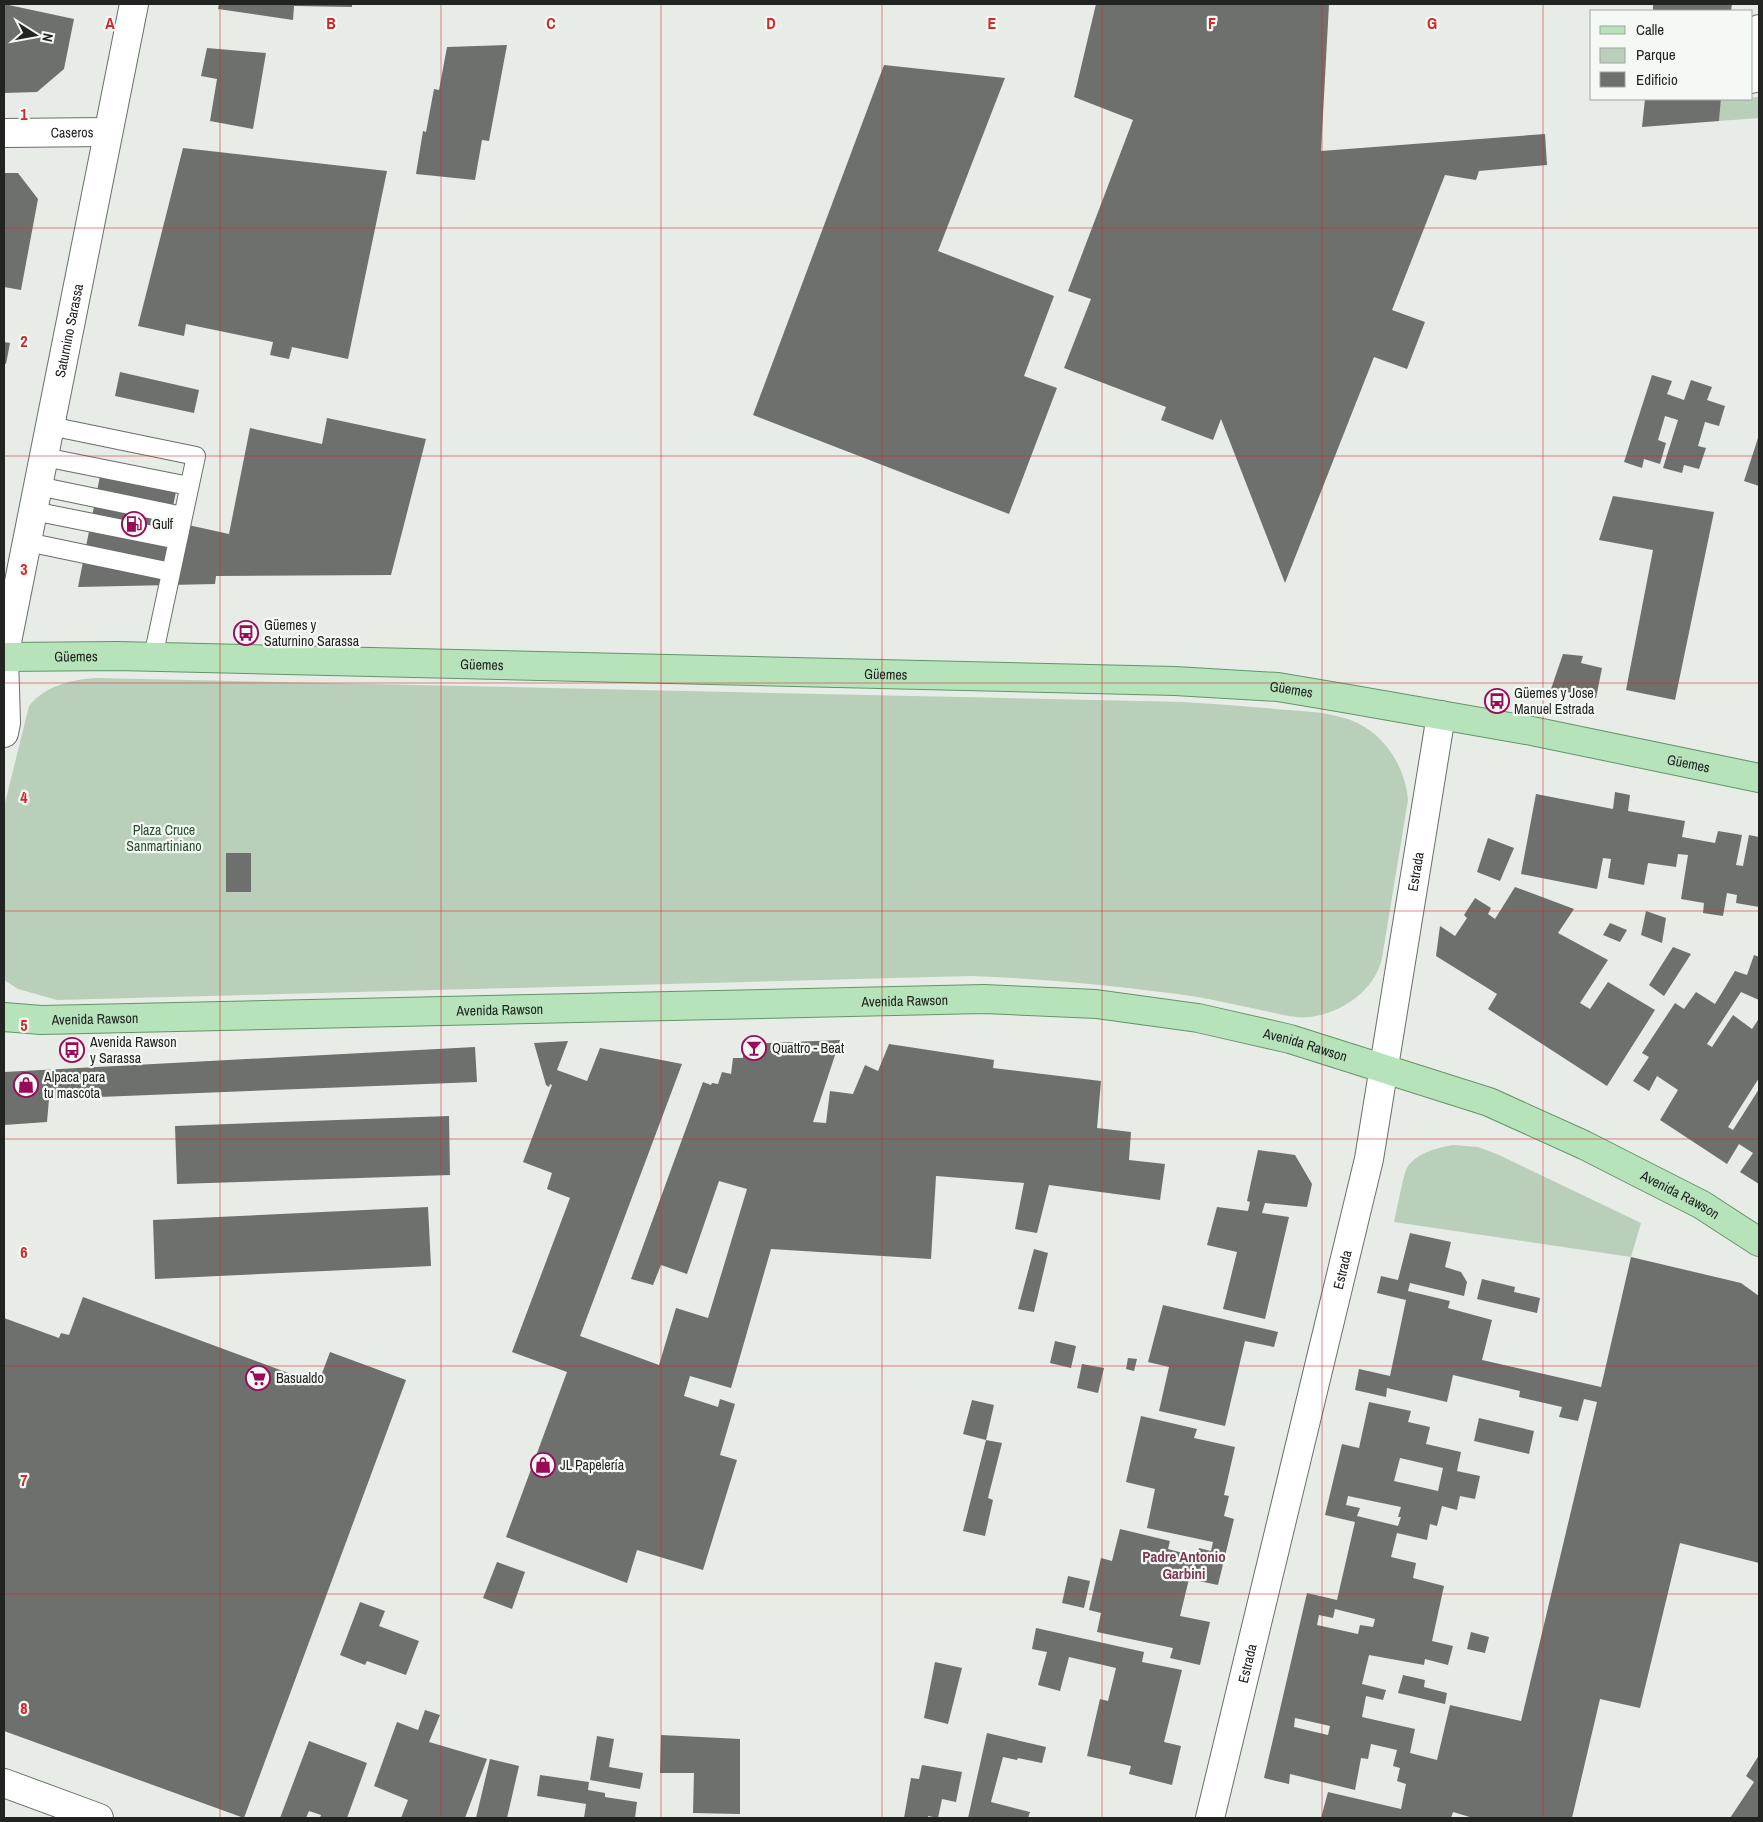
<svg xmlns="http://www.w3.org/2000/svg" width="1763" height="1822" viewBox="0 0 1763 1822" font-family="'Archivo Narrow',sans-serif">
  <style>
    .green { fill: #bacfba }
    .building { fill: #6d706d; fill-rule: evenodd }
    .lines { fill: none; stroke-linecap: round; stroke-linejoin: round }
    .service-casing { stroke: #6b6e6b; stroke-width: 20 }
    .minor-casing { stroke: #6b6e6b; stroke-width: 30 }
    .primary-casing { stroke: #639467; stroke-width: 30 }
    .service { stroke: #fff; stroke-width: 18 }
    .minor { stroke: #fff; stroke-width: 28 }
    .primary { stroke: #b6e3ba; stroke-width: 28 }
    .grid { fill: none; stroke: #d62828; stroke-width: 1; stroke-opacity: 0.55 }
    .labels { text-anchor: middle; stroke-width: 4.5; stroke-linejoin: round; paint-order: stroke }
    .street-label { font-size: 14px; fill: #222422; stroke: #f5f9f5 }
    .poi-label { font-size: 14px; fill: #222422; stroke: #f5f9f5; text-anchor: start }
    .park-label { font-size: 14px; fill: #274c2b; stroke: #f5f9f5 }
    .neighbourhood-label { font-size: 15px; font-weight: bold; fill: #7d3955; stroke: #f5f9f5 }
    .grid-label { font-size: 16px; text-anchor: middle; font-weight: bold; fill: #d62828; stroke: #f5f9f5; stroke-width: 4.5; stroke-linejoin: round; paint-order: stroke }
  </style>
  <rect width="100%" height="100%" fill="#e7ece7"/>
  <path class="green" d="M1759,97V118L1719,121L1721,100Z
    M97,678L1184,702C1215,704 1245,706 1276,709C1298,711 1322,711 1344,718C1381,728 1405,764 1408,800L1382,958C1375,991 1341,1013 1310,1017C1295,1019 1279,1014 1265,1011C1242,1006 1220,1001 1198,997C1123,986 1048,979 971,976L57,1000L18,989L4,980V807L29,706C45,686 72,679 97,678Z
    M1453,1145L1478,1147L1499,1155L1641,1223L1631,1257L1394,1222C1397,1211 1403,1173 1408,1166C1419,1152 1437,1148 1453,1145Z"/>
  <path class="building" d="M4,4L74,19L64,69L37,92L4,93Z
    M219,4H352V7L294,6L293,20L218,9Z
    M1096,4H1329L1321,151L1545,134L1547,165L1479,171L1476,180L1445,175L1392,310L1425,322L1407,369L1374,357L1285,583L1221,419L1213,440L1161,420L1166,407L1064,368L1091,299L1068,291L1133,120L1074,97Z
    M1653,4H1732L1731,11H1653Z
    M507,45L489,141L482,140L475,180L416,174L423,131L426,132L434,89L439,90L447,47Z
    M207,48L266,53L253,129L210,121L217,79L201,76Z
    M884,65L1005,78L938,251L1054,296L1024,376L1057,388L1009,514L753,415Z
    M1645,99H1721L1719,121L1642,127Z
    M183,148L387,171L348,359L292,347L289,359L270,355L273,342L186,324L184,336L138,326Z
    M4,173H18L38,199L21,290L4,287Z
    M4,342L10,343L6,364L4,363Z
    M120,372L199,390L194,413L115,396Z
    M1652,375L1672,381L1667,394L1684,400L1691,380L1712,387L1707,400L1725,406L1719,426L1705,422L1698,446L1706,448L1699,469L1684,465L1682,473L1663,468L1678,420L1665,416L1658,440L1666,443L1660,464L1644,459L1642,468L1624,462Z
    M327,418L426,439L391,575L216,576L215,584L78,587L103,461L179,477L170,521L229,534L250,428L322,444Z
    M1759,435V486L1744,481Z
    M1613,496L1714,512L1675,700L1626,690L1653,550L1599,540Z
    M1563,654L1583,656L1581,663L1602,668L1596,698L1551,689Z
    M1615,792L1630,795L1628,811L1685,821L1682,837L1715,843L1718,831L1742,835L1736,865L1743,866L1749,835L1759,837V907L1736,903L1737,895L1727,893L1723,916L1703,913L1704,903L1681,899L1688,855L1678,854L1676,867L1648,863L1644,885L1608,878L1611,859L1603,858L1597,889L1521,874L1536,794L1613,809Z
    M1488,838L1514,848L1500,881L1477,872Z
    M226,853H251V892H226Z
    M1515,887L1574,909L1558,933L1608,960L1580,1003L1590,1009L1608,982L1655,1010L1607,1086L1488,1009L1497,994L1436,956L1440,926L1455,936L1467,918L1464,915L1475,898L1491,908L1488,914L1495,919Z
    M1646,911L1666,918L1662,943L1641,935Z
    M1610,923L1627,930L1620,942L1603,935Z
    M1673,947L1691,954L1664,996L1649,985Z
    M1754,955L1759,957V1000L1741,992L1707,1044L1712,1047L1733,1015L1752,1029L1758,1020L1759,1021V1078L1728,1127L1733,1130L1759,1089V1184L1740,1172L1753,1153L1739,1144L1727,1164L1660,1120L1678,1090L1657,1076L1649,1091L1633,1081L1649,1057L1642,1053L1675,1003L1684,1009L1696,992L1715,1004L1735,971L1747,975Z
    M840,1040L813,1122L826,1123L830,1091L853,1094L865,1065L878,1071L889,1044L994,1060L993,1068L1101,1081L1097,1128L1131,1132L1129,1160L1165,1164L1160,1200L1049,1185L1037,1233L1015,1229L1024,1183L936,1176L931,1259L771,1249L731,1388L690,1376L684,1396L718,1407L720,1399L735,1404L720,1455L737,1460L703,1570L637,1550L627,1583L506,1537L567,1372L512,1352L570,1198L547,1189L552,1173L523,1162L552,1085L550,1084L549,1087L546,1085L534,1043L568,1041L557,1070L587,1081L600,1048L682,1064L580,1336L659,1365L676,1308L708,1318L747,1189L719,1181L687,1274L661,1265L653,1285L631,1279L703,1082L711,1085L712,1083L718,1084L722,1072L731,1074L733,1058H743V1044Z
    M475,1047L477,1082L49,1099L47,1122L4,1125V1072Z
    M449,1116L450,1175L177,1184L175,1126Z
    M1258,1150L1295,1155L1312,1184L1307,1207L1265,1203L1262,1213L1289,1217L1265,1319L1223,1309L1237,1252L1207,1245L1217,1207L1248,1211L1250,1202L1247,1201Z
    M428,1207L431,1266L155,1279L153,1220Z
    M1410,1233L1451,1242L1445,1267L1461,1272L1467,1282L1464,1296L1410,1283L1408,1291L1450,1301L1448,1308L1492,1320L1482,1360L1601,1387L1631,1257L1741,1283L1759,1296V1563L1680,1543L1640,1708L1600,1699L1572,1818H1473L1453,1812L1451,1818H1321L1328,1792L1401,1809L1406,1784L1397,1781L1400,1768L1393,1766L1397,1750L1371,1744L1368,1759L1361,1758L1355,1790L1290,1774L1289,1784L1264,1778L1307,1593L1337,1600L1355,1522L1325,1515L1342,1444L1359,1448L1369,1402L1411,1411L1408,1422L1430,1427L1426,1444L1461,1452L1457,1471L1480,1476L1475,1499L1460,1496L1457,1510L1442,1506L1437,1526L1430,1524L1427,1540L1397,1533L1391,1557L1416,1563L1413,1578L1444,1586L1432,1641L1453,1646L1448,1665L1425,1659L1424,1665L1369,1655L1362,1684L1386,1690L1383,1700L1366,1696L1362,1717L1415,1729L1410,1753L1437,1760L1450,1705L1521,1721L1597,1402L1584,1399L1578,1421L1559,1417L1562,1407L1519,1397L1520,1391L1453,1375L1447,1402L1387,1388L1386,1397L1355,1390L1359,1369L1390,1376L1406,1300L1377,1293L1381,1276L1398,1280ZM1400,1458L1443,1468L1438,1491L1394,1481ZM1348,1496L1401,1507L1398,1517H1401L1398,1526L1357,1516L1360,1508L1346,1505ZM1335,1609L1375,1619L1373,1627L1360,1625L1358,1634L1317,1625L1319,1615L1333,1618ZM1295,1718L1330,1726L1328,1735L1294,1727Z
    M1034,1249L1048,1253L1034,1312L1018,1309Z
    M1482,1279L1515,1287L1514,1292L1540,1298L1537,1313L1477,1299Z
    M83,1297L318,1384L330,1352L406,1380L244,1818L4,1731V1318L59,1338L61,1333L69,1335Z
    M1163,1305L1278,1332L1274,1347L1245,1341L1225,1426L1159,1411L1169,1367L1148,1362Z
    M1055,1341L1076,1346L1071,1368L1050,1363Z
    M1128,1358L1137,1359L1134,1371L1126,1369Z
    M1082,1364L1104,1368L1098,1393L1077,1388Z
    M972,1400L994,1405L986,1440L963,1434Z
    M1141,1416L1197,1429L1194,1438L1235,1447L1224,1495L1229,1496L1224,1516L1234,1519L1218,1585L1189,1579L1180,1616L1210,1622L1200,1665L1170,1658L1173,1648L1097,1632L1101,1613L1089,1610L1101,1558L1112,1561L1120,1529L1170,1541L1168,1549L1194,1556L1191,1571H1193L1199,1548L1211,1551L1213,1542L1147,1528L1155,1489L1126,1482Z
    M1479,1418L1534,1431L1529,1454L1474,1441Z
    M986,1440L1002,1443L988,1498L993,1500L985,1536L963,1531Z
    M497,1562L525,1572L512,1609L483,1598Z
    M1068,1576L1090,1581L1084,1608L1062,1603Z
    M360,1602L385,1611L379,1626L419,1641L406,1675L367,1661L365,1665L340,1655Z
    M1036,1628L1144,1652L1142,1662L1182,1670L1164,1742L1181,1746L1172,1785L1129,1774L1131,1766L1087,1756L1100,1699L1108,1701L1116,1668L1069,1657L1060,1691L1038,1685L1047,1652L1032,1649Z
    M1471,1632L1489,1637L1485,1653L1467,1649Z
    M935,1662L962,1668L948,1724L924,1718Z
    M1403,1675L1425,1680L1424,1687L1447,1693L1445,1704L1398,1693Z
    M425,1710L440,1715L429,1742L487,1759L465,1818H401L408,1800L374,1786L397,1722L418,1730Z
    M987,1733L1046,1747L1042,1763L1018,1758L1017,1760L1003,1757L991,1802L1030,1812L1028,1818H968Z
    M661,1735L740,1739V1814L693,1813L694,1773H660Z
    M597,1736L614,1739L609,1767L643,1773L640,1789L590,1780Z
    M309,1741L367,1763L347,1818H320L321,1815L309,1811L306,1818H280Z
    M1759,1755V1818H1730L1754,1782L1746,1776Z
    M490,1759L519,1766L507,1818H476Z
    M922,1765L962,1772L956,1802L942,1799L938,1818L928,1816V1818H904L911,1778L919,1779Z
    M540,1775L589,1782L588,1790L605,1793V1797L637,1802L635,1818H584L586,1804L537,1796Z"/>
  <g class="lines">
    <defs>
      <path id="service" d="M50,426L196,456L153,657
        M44,457L189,486
        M38,486L183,516
        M33,511L178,540
        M27,542L171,572"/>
      <g id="minor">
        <path d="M1752,79L1759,29"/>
        <path id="s1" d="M4,133L108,132"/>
        <path id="s2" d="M4,733L6,723L4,657L134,4"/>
        <path d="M4,1783L99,1818"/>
        <path id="s3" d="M1210,1818L1369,1159L1441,715"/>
      </g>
      <g id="primary">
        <path id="s4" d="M4,657L117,656L246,659L1175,681L1278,687L1349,699L1532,731L1759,778"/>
        <path id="s5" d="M4,1017L41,1020L984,999L1096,1004L1198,1018L1290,1039L1489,1102L1584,1145L1702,1205L1759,1242"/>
      </g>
    </defs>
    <use href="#service" class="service-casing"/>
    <use href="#minor" class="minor-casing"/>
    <use href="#primary" class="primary-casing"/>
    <use href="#service" class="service"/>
    <use href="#minor" class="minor"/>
    <use href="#primary" class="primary"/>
  </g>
  <path class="grid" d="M220,4V1818M441,4V1818M661,4V1818M882,4V1818M1102,4V1818M1322,4V1818M1543,4V1818M4,228H1759M4,456H1759M4,683H1759M4,911H1759M4,1139H1759M4,1366H1759M4,1594H1759"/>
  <defs>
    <symbol id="fuel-ring" viewBox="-11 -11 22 22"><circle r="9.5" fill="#f5f9f5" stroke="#9b0a59" stroke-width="1.5"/><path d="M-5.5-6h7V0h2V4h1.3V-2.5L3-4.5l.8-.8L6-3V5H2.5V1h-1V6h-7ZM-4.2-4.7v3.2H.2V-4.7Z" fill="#9b0a59"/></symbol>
    <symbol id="bus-ring" viewBox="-11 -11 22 22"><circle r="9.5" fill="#f5f9f5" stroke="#9b0a59" stroke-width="1.5"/><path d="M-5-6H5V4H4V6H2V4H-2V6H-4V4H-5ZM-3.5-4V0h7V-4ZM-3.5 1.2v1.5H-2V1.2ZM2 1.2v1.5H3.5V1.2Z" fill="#9b0a59"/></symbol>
    <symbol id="bar-ring" viewBox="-11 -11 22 22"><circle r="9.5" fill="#f5f9f5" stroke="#9b0a59" stroke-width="1.5"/><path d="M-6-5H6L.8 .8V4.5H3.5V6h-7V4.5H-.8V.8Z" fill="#9b0a59"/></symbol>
    <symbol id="shop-ring" viewBox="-11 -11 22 22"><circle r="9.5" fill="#f5f9f5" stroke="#9b0a59" stroke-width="1.5"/><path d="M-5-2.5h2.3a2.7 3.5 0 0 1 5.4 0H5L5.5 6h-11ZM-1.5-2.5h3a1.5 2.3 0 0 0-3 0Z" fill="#9b0a59"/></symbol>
    <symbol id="supermarket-ring" viewBox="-11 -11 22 22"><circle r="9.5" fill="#f5f9f5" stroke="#9b0a59" stroke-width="1.5"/><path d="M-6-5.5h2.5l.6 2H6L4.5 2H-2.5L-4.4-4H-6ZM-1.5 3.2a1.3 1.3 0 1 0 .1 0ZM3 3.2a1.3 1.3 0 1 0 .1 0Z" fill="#9b0a59"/></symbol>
  </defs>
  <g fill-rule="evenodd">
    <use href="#fuel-ring" x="120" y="510" width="28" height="28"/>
    <use href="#bus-ring" x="232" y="619" width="28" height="28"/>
    <use href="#bus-ring" x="1483" y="687" width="28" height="28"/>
    <use href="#bar-ring" x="740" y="1034" width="28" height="28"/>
    <use href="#bus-ring" x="58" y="1036" width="28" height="28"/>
    <use href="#shop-ring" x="12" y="1071" width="28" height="28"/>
    <use href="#supermarket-ring" x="244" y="1364" width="28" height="28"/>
    <use href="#shop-ring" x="529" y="1451" width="28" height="28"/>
  </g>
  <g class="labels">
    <g class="street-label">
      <text dy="5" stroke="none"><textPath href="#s1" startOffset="68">Caseros</textPath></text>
      <text dy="5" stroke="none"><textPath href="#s2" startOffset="409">Saturnino Sarassa</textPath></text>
      <text dy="5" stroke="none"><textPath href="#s4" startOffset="72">Güemes</textPath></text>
      <text dy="5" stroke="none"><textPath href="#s4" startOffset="478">Güemes</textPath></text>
      <text dy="5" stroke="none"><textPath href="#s4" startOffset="882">Güemes</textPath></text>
      <text dy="5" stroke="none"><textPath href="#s4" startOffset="1288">Güemes</textPath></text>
      <text dy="5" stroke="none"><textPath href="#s4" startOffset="1692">Güemes</textPath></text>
      <text dy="5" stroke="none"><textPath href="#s3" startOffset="969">Estrada</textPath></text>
      <text dy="5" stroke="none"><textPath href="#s5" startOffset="901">Avenida Rawson</textPath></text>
      <text dy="5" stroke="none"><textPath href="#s5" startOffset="496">Avenida Rawson</textPath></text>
      <text dy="5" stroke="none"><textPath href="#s5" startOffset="91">Avenida Rawson</textPath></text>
      <text dy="5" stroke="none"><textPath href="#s5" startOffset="1306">Avenida Rawson</textPath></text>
      <text dy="5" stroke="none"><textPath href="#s5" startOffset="1711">Avenida Rawson</textPath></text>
      <text dy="5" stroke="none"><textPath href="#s3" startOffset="564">Estrada</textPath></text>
      <text dy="5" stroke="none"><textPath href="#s3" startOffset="159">Estrada</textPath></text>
    </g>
    <g class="poi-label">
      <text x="152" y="529">Gulf</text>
      <text x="264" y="630">Güemes y<tspan x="264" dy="16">Saturnino Sarassa</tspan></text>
      <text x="1514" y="698">Güemes y Jose<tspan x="1514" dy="16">Manuel Estrada</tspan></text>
      <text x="90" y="1047">Avenida Rawson<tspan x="90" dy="16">y Sarassa</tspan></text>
      <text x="772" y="1053">Quattro - Beat</text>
      <text x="44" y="1082">Alpaca para<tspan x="44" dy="16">tu mascota</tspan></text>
      <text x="276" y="1383">Basualdo</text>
      <text x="560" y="1470">JL Papelería</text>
    </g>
    <g class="park-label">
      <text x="164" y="835">Plaza Cruce<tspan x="164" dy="16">Sanmartiniano</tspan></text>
    </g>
    <g class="neighbourhood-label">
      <text x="1184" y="1562">Padre Antonio<tspan x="1184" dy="17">Garbini</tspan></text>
    </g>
  </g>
  <g class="grid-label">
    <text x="110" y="29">A</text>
    <text x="331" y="29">B</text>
    <text x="551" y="29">C</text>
    <text x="771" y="29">D</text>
    <text x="992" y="29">E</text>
    <text x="1212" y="29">F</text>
    <text x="1432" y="29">G</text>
    <text x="24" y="120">1</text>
    <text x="24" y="347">2</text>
    <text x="24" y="575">3</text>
    <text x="24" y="803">4</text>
    <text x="24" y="1031">5</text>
    <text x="24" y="1258">6</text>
    <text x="24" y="1486">7</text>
    <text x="24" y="1714">8</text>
  </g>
  <rect width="1763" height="1822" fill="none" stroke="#222422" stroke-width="10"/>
  <rect x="1590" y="10" width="162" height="90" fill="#f5f9f5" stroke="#a1a4a1"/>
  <rect x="1600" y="26" width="25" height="8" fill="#b6e3ba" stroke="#a1a4a1"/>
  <text x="1636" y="35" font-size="15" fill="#222422">Calle</text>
  <rect x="1600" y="48" width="25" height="15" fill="#bacfba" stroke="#a1a4a1"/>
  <text x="1636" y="60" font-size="15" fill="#222422">Parque</text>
  <rect x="1600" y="72" width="25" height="15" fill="#6d706d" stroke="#a1a4a1"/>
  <text x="1636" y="85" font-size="15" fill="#222422">Edificio</text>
  <g transform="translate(35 35) rotate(101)" stroke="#f5f9f5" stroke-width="4" paint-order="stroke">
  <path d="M0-4L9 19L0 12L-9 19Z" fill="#222422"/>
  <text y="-8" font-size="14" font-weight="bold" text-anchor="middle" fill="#222422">N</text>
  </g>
</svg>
